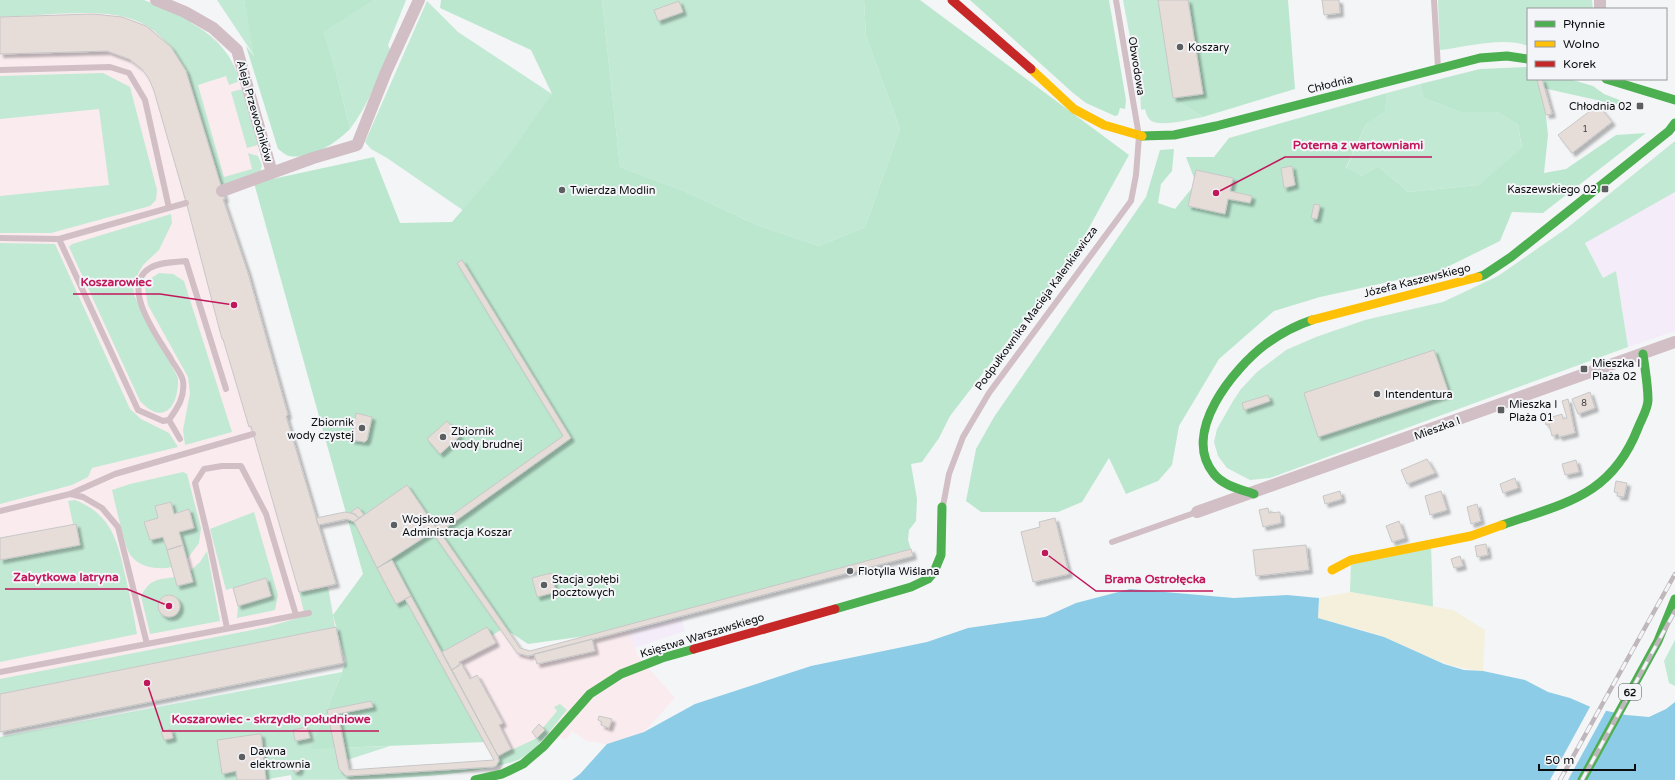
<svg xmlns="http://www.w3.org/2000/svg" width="1675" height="780" viewBox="0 0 1675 780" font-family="'Varela Round',sans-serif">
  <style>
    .commercial { fill: #faebef }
    .industrial { fill: #f4ecf8 }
    .green { fill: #c2e9d4 }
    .forest { fill: #bbe7cf }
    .sand { fill: #f5f0dc }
    .water { fill: #8ccce6 }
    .pier { fill: #f4f5f7 }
    .building { fill: #e7ddd8; stroke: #c7c7c8; filter: url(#shadow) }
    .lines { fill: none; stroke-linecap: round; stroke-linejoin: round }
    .lane { stroke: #d1bfc5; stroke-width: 6 }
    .street { stroke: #d1bfc5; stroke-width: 12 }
    .fast { stroke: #4caf50; stroke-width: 9 }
    .slow { stroke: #ffc107; stroke-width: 9 }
    .jam { stroke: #c62828; stroke-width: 9 }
    .rail-casing { stroke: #bfb7bb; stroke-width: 4.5 }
    .rail { stroke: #f3f5f8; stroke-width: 3; stroke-dasharray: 9; stroke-linecap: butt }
    .poi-dot { fill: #5d5e5f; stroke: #f3f5f8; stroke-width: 1.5 }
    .labels { text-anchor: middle; stroke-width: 4; stroke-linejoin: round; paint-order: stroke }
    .number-label { font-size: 9px; fill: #424040 }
    .shield { fill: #f3f5f8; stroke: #515254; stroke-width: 1 }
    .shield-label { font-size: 10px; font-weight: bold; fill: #0b0c0d }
    .poi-label { font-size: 11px; fill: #0b0c0d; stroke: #f3f5f8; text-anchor: start }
    .street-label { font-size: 11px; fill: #0b0c0d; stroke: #f3f5f8 }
    .leader { fill: none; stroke: #c2185b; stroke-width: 1.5 }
    .callout-dot { fill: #c2185b; stroke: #f3f5f8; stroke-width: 1.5 }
    .callout-label { font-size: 12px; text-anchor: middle; font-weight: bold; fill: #c2185b; stroke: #f3f5f8; stroke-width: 4; stroke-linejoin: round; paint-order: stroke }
  </style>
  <defs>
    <filter id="shadow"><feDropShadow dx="3.5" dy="3.5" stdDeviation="1" flood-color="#0004"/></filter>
  </defs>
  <rect width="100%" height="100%" fill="#f4f5f7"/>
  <path class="commercial" d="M0,0L149,1L191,20V23L217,40L237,69L258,145V156L262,165L260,173L221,185L225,199H223L267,341L288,415L286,416L336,584L328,586L343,663L0,732Z
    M432,532L517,653L528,656L629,630L638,656L675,698L644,732L607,744L587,741L572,731L566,740L545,730L537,738L498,756L411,596Z"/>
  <path class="industrial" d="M1675,192V331L1628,347L1616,271L1603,278L1585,242Z
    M681,617L685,631L634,648L629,630Z"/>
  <path class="green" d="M0,0H144L191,20V23C215,36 232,54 240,81L229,85L226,76L198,85L224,177L252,169L248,153L258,156L262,165L260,173L221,185C214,162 207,140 200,118C186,70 172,24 115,15C82,10 35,16 0,17Z
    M217,0H244L255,57Z
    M375,0H406L388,45L390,50C378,77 368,106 350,129L338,80L322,32Z
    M602,0H864L866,36L900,129L865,227L819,246L757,225L684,191L620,167Z
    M1123,0H1158L1173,98L1203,117C1191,119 1159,128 1150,120C1147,117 1146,113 1145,109L1141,110L1140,90Z
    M1438,0H1592L1593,9H1528V46C1505,36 1465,47 1440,50Z
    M427,1L458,32L552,94L499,235L387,158L371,149L365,142Z
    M103,73L130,87L157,190L156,200L150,206L51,233H0V196L109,185L99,109L0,119V76Z
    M1420,84L1423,98L1460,112H1497L1518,125L1522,149L1478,185L1408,192L1378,166L1362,176L1346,169L1366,124L1385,110L1387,93Z
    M242,89L258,145L247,148L231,92Z
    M1675,141V192L1585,243L1603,278L1616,271L1628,347L1270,478L1250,480L1227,468L1218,456L1214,442L1217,429L1233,401L1241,389L1257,372L1286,350L1316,337L1365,320L1443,302L1498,276L1567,228Z
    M171,214L172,223L159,250L143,265L133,283L134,295L178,378C179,406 164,427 140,401L69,247L72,244Z
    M0,243L55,244L130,409L141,419L169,433L178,447L92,468L88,477L72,485L0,504Z
    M159,273L173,274L184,281L232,432L185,445L183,430L190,393L188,377L148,305L145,288L150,279Z
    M183,472L187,474L201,528L199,543L187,559L179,532L194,528L189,509L174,514L171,502L155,506L158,518L145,522L150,540L163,537L172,567C158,570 141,568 131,556C125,549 115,502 112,490L130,484Z
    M75,500C113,515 118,543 126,579C130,597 134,615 137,634L0,662V560L80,545L76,524H73L68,501Z
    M254,512L278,595L275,610L237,618L238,606L271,596L266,578L226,590L210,529Z
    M1431,544L1433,607L1350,592L1351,560Z
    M207,551L220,621L150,634L141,596C150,579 156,580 175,577L177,586L193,582L190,571L200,562Z
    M328,587L335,627L0,694V679L267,627L305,616L299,592Z
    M1675,640V686L1669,683L1664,661Z
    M342,672L327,709L335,748L390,746L338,763L341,772L348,776L492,767L498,764V756L537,738L545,730L543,728L557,711L554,707L560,704L567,710C553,726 538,750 518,760C462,780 356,780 292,780L291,775L263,780H0V737Z"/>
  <path class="forest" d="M244,0H375L323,32L338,80L350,129C335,144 310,160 289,156C285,155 281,151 278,149L246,46L254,56Z
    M441,0H602L620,167L684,191L757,225L819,246L865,227L900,129L866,36L864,0H920L1129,155L1074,255L950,416L939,438L922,462L911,464L917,499L916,521L909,530L908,540L913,556L629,630L528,644L504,628L445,665L486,742L311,749L346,662L333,615L363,574L254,183L374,157L400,223L452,222L504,162L552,94L531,50L440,8Z
    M970,0H1109L1126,100L1125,109L1120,108L1118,115L1115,116L1086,103L1073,93Z
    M1158,0H1288L1295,89L1203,117L1173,98Z
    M1528,67V79H1569L1593,86L1604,94L1625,102L1632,108L1543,88L1548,135L1544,173L1566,169L1616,135L1646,133L1543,213L1512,212L1500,241L1439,271L1320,297L1274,311L1219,359L1179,426L1172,465L1158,481L1126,494L1109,458L1082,502L1058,512H981L966,501L976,449L994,417L1146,197L1160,150L1174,149L1172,171L1161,184L1158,203L1175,209L1196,183L1186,157H1214L1229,138L1387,93L1385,111L1366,124L1346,168L1362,176L1378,166L1408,192L1478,185L1522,148L1518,125L1497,112H1460L1423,98L1420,84L1480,69Z"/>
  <path class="sand" d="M1350,592L1453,610L1485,630L1483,671C1447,669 1418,651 1386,638C1364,629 1340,625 1318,618L1319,598Z"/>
  <path class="water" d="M1130,589L1234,598L1287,595L1319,598L1318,618L1384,637L1444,664L1464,670L1483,671L1525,680L1548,692L1570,698L1593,708L1626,715L1649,717L1666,709L1675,702V780H572L580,774L607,744L644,732L695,704L811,666L927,642L968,628L1045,617L1076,603Z"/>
  <path class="pier" d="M1591,705L1607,709L1568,780H1550Z"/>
  <path class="building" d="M1158,0H1188L1203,94L1173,98Z
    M1322,0H1339L1340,13L1324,15Z
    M679,1L683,12L658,21L654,10Z
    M93,14L122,17L146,26L171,47L186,71L225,199H223L248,273L288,415L286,416L336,584L299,592L251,426L249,427L223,339H222L188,209L154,91L149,79L142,69L129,59L107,51L0,54V17Z
    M1542,79L1552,114L1546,115L1537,80Z
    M1598,105L1612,122L1572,153L1558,135Z
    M1292,166L1295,185L1284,188L1281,168Z
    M1196,170L1233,178L1230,191L1252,196L1250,203L1228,199L1225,214L1188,206Z
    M1314,204L1320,205L1317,219L1311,218Z
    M462,260L571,438L440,532L520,648L530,651L911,549L913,556L528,656L517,653L432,532L437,529L435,527L563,436L457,263Z
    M1434,350L1449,394L1318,437L1304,393Z
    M1590,392L1595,408L1578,414L1572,399Z
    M1268,395L1270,401L1244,410L1242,403Z
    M1568,399L1575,433L1559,437L1558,434L1552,436L1549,424L1546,425L1543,414L1547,412L1549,418L1562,414L1563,419L1567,418L1562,401Z
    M356,413L372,417L367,440L365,442L351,440Z
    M447,421L460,436L440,454L427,439Z
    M1427,459L1435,473L1407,484L1401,470Z
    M1576,460L1579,472L1565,475L1562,464Z
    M1515,478L1518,488L1503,493L1500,484Z
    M1616,481L1627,483L1624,497L1617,496L1618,493L1614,492Z
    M407,485L437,529L377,568L354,522Z
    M1340,491L1342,499L1325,504L1323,496Z
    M1441,491L1447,510L1430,515L1425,496Z
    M171,502L174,514L189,509L194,528L179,532L183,545L167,550L163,537L150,540L144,522L158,518L155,506Z
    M1477,504L1481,521L1471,524L1467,507Z
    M358,507L364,515L359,518L351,512Z
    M1268,508L1269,513L1280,512L1281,523L1263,527L1259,510Z
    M345,512L355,514L359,518L354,522L347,519L318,525L316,518Z
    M1055,518L1069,574L1033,582L1021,532L1040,527L1039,522Z
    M1399,521L1405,538L1392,542L1386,526Z
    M76,524L80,545L0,560V538Z
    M1486,544L1488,555L1477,557L1475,546Z
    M183,545L193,582L177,586L167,550Z
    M1306,545L1309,570L1256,576L1253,550Z
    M1460,556L1463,566L1454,568L1451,559Z
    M392,560L411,596L396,604L377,568Z
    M551,573L556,592L537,597L532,578Z
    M266,578L271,596L238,606L233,588Z
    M158 606a11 11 0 1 1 22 0a11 11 0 1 1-22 0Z
    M411,596L498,756L499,761L496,766L492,767L346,776L339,769L327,710L371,701L373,707L338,714L349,770L494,760L405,599Z
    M336,627L343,663L0,732V694Z
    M487,627L496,643L459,662L460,665L452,670L442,652Z
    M592,639L595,651L537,664L534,654Z
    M461,663L470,679L477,675L503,723L499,725L511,749L498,756L452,670Z
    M599,716L612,719L609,728L601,725L602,722L598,720Z
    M539,724L545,730L537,738L532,732Z
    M307,727L310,738L295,741L293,730Z
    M171,729L173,738L164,740L161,732Z
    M258,734H261L266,780H237L236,771L222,774L217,740Z
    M292 768a4 4 0 1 1 8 0a4 4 0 1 1-8 0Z"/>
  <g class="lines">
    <path class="lane" d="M1434,0L1438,68
      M0,70L110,67L129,73L145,100L169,208
      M0,238L59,239L186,203
      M59,239L138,410L163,421L169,420C178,407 185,397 183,381C182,374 174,365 171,359C159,339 119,286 150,268C160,262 174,262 186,261L226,389
      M169,420L180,439
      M70,494L83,497L102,508L118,527L147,644
      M943,506L949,474L963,437L989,393L1131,201L1136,175L1139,136L1116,0
      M0,511L70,494L115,474L253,434
      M1112,542L1197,512
      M227,628L209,541L195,483L204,469L222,466H241L266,514L296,615
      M0,672L309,613"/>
    <path class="street" d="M156,0L185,12L213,28L237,50L272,173
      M1600,0V9
      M222,191L313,158L357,145L386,72L419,0
      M1197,512L1675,342"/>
    <path class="fast" d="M1606,79L1675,100
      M1142,136L1174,135L1216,126L1480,58L1507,56L1528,59
      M1478,277L1484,275L1511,257L1669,131L1675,123
      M1254,494C1240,489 1224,486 1214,474C1180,433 1234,368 1266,344C1280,334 1297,325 1312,320
      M1502,525C1564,503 1611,497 1638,428C1641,420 1648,409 1648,400C1648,385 1645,369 1643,354
      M835,609L911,587L928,579L934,572L941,555L942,507
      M475,780L502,774L523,764L544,746L590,694L621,674L662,658L694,649
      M1582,780L1658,641L1675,599"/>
    <path class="slow" d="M1031,69L1074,109L1104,125L1142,136
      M1312,320L1478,277
      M1332,570L1351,560L1471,536L1502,525"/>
    <path class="jam" d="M952,0L1031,69
      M694,649L835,609"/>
    <defs>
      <path id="rail" d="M1560,780L1675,574
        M1582,780L1675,611"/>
    </defs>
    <use href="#rail" class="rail-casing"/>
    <use href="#rail" class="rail"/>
  </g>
  <g class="poi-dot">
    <circle cx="1180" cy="47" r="4"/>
    <rect x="1636" y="102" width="8" height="8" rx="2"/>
    <rect x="1601" y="185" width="8" height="8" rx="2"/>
    <circle cx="562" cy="190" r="4"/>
    <rect x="1580" y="365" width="8" height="8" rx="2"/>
    <circle cx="1377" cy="394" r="4"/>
    <rect x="1497" y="406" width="8" height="8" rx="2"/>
    <circle cx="362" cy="428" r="4"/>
    <circle cx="443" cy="437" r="4"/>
    <circle cx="394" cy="525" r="4"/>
    <circle cx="850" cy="571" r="4"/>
    <circle cx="544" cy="585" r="4"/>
    <circle cx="242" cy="757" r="4"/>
  </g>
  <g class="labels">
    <g class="number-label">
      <text x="1585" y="132">1</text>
      <text x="1584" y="406">8</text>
    </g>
    <rect class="shield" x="1619" y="684" width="22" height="16" rx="3"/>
    <g class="shield-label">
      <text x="1630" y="696">62</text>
    </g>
    <g class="poi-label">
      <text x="1188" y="51">Koszary</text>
      <text x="1632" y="110" text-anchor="end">Chłodnia 02</text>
      <text x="1597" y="193" text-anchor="end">Kaszewskiego 02</text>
      <text x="570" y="194">Twierdza Modlin</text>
      <text x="1592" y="367">Mieszka I<tspan x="1592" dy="13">Plaża 02</tspan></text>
      <text x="1385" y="398">Intendentura</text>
      <text x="1509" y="408">Mieszka I<tspan x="1509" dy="13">Plaża 01</tspan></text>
      <text x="354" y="426" text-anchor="end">Zbiornik<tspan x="354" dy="13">wody czystej</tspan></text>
      <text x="451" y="435">Zbiornik<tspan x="451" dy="13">wody brudnej</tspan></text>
      <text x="402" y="523">Wojskowa<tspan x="402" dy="13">Administracja Koszar</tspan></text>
      <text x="858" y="575">Flotylla Wiślana</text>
      <text x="552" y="583">Stacja gołębi<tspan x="552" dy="13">pocztowych</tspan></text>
      <text x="250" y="755">Dawna<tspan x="250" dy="13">elektrownia</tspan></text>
    </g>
    <g class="street-label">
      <text transform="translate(1137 66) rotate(81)" y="4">Obwodowa</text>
      <text transform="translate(1330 84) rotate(-14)" y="4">Chłodnia</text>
      <text transform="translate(255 111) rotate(74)" y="4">Aleja Przewodników</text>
      <text transform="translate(1417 280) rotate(-14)" y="4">Józefa Kaszewskiego</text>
      <text transform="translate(1036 308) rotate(-54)" y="4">Podpułkownika Macieja Kalenkiewicza</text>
      <text transform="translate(1437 428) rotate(-20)" y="4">Mieszka I</text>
      <text transform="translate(702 635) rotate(-17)" y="4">Księstwa Warszawskiego</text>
    </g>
  </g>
  <path class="leader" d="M1216 193L1285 157H1432M234 305L160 294H73M169 606L127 589H5M1045 553L1096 591H1213M147 683L163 731H379"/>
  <g class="callout-dot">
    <circle cx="1216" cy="193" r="4"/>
    <circle cx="234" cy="305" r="4"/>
    <circle cx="169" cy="606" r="4"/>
    <circle cx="1045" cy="553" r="4"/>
    <circle cx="147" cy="683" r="4"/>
  </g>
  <g class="callout-label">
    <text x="1358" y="149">Poterna z wartowniami</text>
    <text x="116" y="286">Koszarowiec</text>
    <text x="66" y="581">Zabytkowa latryna</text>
    <text x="1155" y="583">Brama Ostrołęcka</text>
    <text x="271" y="723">Koszarowiec - skrzydło południowe</text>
  </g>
  <rect x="1527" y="8" width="140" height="72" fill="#f3f5f8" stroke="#96989a"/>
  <rect x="1535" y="21" width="20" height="6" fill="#4caf50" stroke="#96989a"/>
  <text x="1563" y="28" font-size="12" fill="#0b0c0d">Płynnie</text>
  <rect x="1535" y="41" width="20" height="6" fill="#ffc107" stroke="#96989a"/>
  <text x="1563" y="48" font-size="12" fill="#0b0c0d">Wolno</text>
  <rect x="1535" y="61" width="20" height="6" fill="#c62828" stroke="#96989a"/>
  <text x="1563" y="68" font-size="12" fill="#0b0c0d">Korek</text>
  <path d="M1539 764v6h96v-6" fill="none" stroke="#0b0c0d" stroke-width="2"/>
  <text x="1545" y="764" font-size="12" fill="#0b0c0d" stroke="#f3f5f8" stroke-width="3" paint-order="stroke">50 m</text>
</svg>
